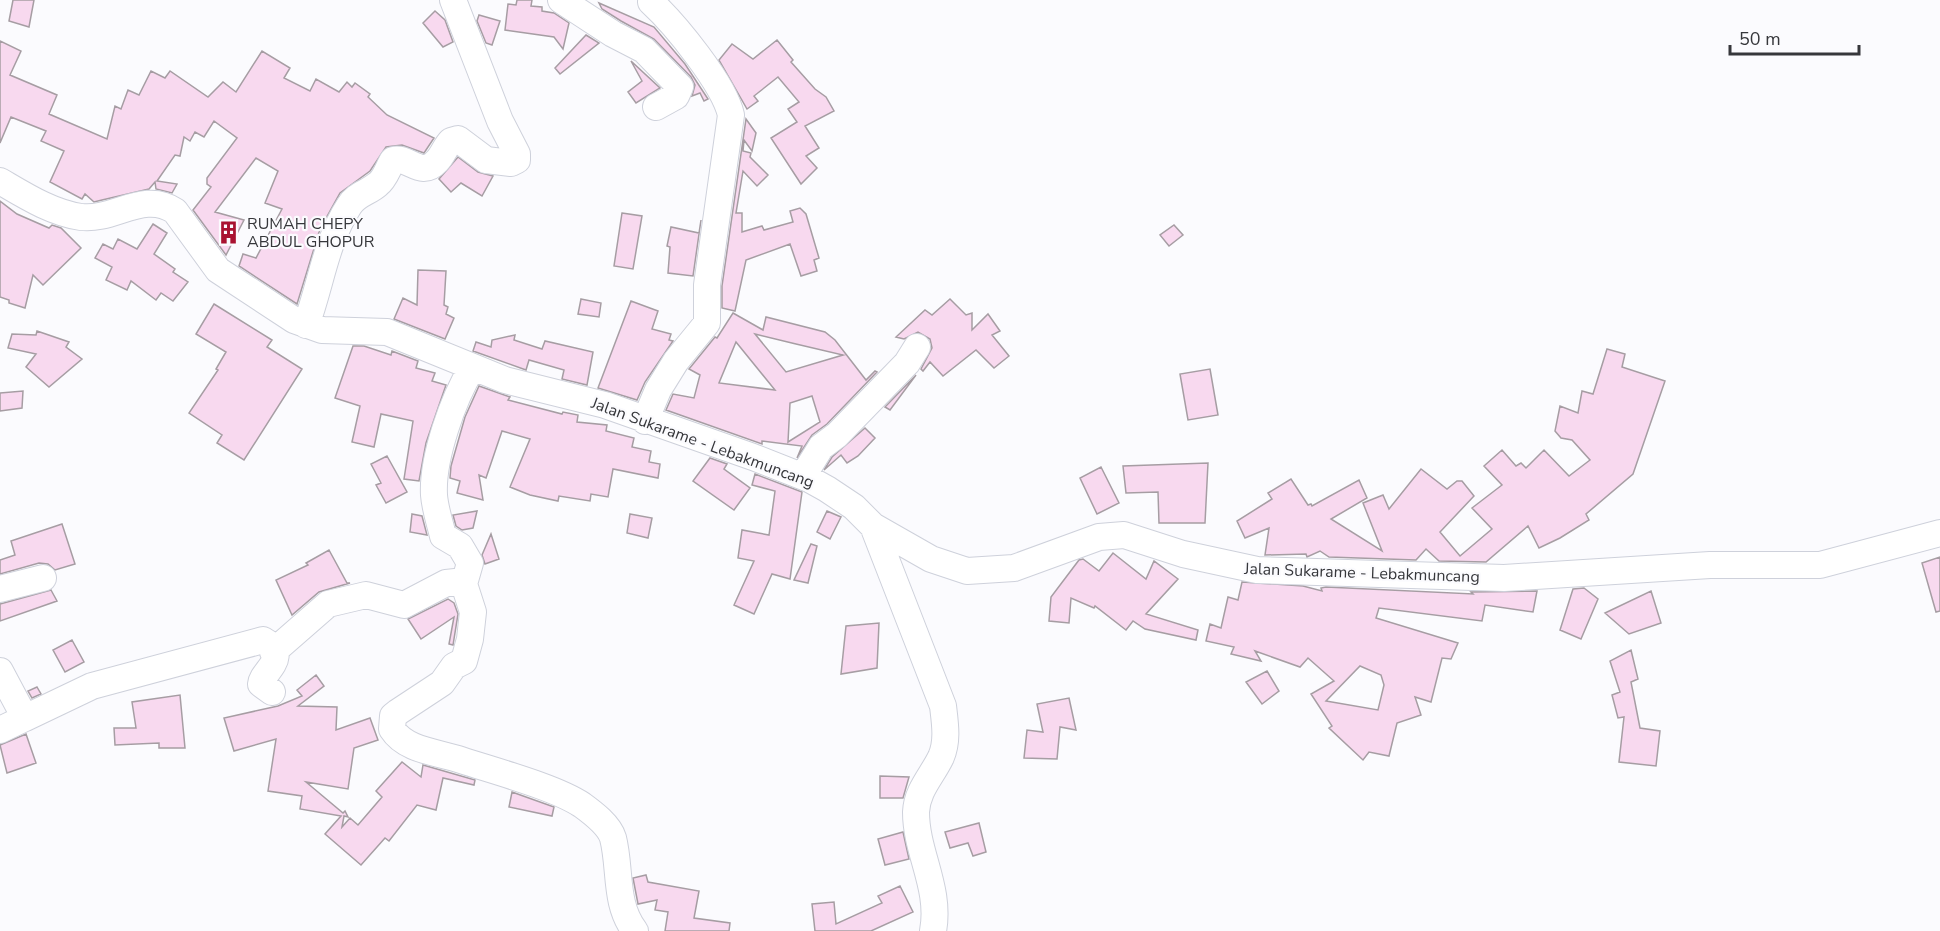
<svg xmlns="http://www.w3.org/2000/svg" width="1940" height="931" viewBox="0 0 1940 931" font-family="'Nunito Sans',sans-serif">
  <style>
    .building { fill: #f8d9ef; stroke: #a69da3; stroke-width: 1.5; fill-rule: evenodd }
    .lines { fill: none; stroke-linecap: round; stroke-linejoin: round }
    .minor-casing { stroke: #ced1db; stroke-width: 28 }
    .minor { stroke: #fff; stroke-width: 26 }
    .labels { text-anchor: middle; stroke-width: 4.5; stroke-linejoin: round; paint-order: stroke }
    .poi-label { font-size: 16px; fill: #36373b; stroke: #fbfbfe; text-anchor: start }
    .street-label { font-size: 16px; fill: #36373b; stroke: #fbfbfe }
  </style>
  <rect width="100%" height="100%" fill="#fbfbfe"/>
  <path class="building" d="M13,0H34L29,27L9,21Z
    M517,0H532L531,6L542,7V11L554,13L569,23L563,49L554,37L505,30L508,4L516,5Z
    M599,3L654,27L685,64L708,99L704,101L700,93L692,96L695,85L691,77L654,39L621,21L602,9Z
    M435,11L445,20L453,42L443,47L423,23Z
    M479,15L500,21L492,45L486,43L477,21Z
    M586,35L599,43L560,74L555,68Z
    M777,40L793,60L791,62L815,89L826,97L834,111L805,126L819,148L806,156L817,168L801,184L771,138L797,122L788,109L799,102L778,77L754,96L758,101L747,109L719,60L732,44L753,59Z
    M0,41L21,51L10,75L57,95L49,114L107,139L115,106L121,109L128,90L139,95L151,71L165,78L170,71L208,97L223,82L236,92L262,51L290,68L284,78L310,91L316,79L339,92L347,82L352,87L355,83L370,94L368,97L387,115L434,138L424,153L402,145L386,147L370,171L340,193L320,229L297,304L239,266L243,254L256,258L282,209L265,203L278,171L256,158L215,212L244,220L226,255L193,210L211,187L207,184V178L237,138L214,121L204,137L195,132L190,141L184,137L180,156L175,155L157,181L177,184L172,193L156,189L155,182L149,189L102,200L94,202L85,194L82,199L50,182L64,151L41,141L46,131L11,117L0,143Z
    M631,61L660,88L636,103L628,92L642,81Z
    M746,119L756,133L752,151L744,140L743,151L751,153L750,157L768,175L757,186L743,171L736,213H742V232L762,226L764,230L793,222L790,211L800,208L806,214L819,258L814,260L817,271L801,276L790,244L746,260L735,311L722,308V286Z
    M458,157L478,172L493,176L482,196L461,183L451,192L439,179Z
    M0,201L17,214L49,228L52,225L61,228L81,248L43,285L33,275L25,308L9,303V300L0,297Z
    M622,213L642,216L633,269L614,266Z
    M701,220L693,276L668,273L670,247L667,246L671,227L699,233Z
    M153,224L167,233L154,254L175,269L173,272L188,282L173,301L161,293L156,300L131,281L127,290L106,280L112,267L95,258L103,244L113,249L118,239L137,249Z
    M1174,225L1183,235L1169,246L1160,235Z
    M418,270L446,271L444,305L448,307L446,314L454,318L445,339L394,319L403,298L417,305Z
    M581,299L601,303L599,317L578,314Z
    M950,299L966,315L972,313V330L988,314L1000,331L992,335L1009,356L994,368L976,350L943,376L930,362L923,371L921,369L932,348L930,339L918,332L904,339L896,337L925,310L932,315Z
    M631,301L658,311L652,329L671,334L669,340L673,341L645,382L637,400L598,388Z
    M214,304L272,340L267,347L302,369L244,460L217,443L222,435L189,413L218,370L216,369L226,352L196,334Z
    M733,313L763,330L766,317L825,332L835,340L866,380L875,371L877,372L827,424L812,435L797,458L802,446L762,441V444L666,410L673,394L694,398L700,375L689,369L715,337L717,338ZM755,334L796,344L843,355L786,372ZM736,342L775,390L719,383ZM812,396L820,422L788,442L790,403Z
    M37,331L69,342L66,347L82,359L49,387L26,367L36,354L8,348L12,334L36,335Z
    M515,335L514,340L542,349L545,341L593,352L587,385L562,379L564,370L529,360L526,370L473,351L476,342L491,347L492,340Z
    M353,346H364L391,355L392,351L418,361L416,368L435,373L432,381L446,385L426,443L419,481L404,479L413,421L381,414L374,447L352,442L360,406L335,398Z
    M1607,349L1625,354L1622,367L1665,381L1633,474L1586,514L1589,520L1560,538L1539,548L1528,526L1486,562L1439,561L1426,549L1416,560L1329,557L1320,551L1307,557L1306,554L1265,555L1269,528L1245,538L1237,521L1272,499L1268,493L1291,479L1308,505L1311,504L1312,506L1359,480L1367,498L1331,519L1382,551L1363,503L1383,495L1389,509L1421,469L1447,489L1457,481H1462L1474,496L1440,532L1460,556L1492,529L1472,508L1502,485L1484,466L1502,450L1516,466L1521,463L1526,468L1544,450L1569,476L1590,460L1572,440L1561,438L1555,431L1560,406L1578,413L1582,391L1593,394Z
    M1210,369L1218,415L1188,420L1180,374Z
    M916,375L890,410L885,407Z
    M479,386L510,397L508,400L562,414L563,412L578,415L577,422L607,425L606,431L634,438L632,447L651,451L649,462L660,464L658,478L613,469L608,497L591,494L590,501L559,496L558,501L530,495L510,487L530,439L502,431L486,478L479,475L483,500L457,493L460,481L450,478L451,466L465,417Z
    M23,391L22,408L0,411V393Z
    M865,428L875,438L858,456L847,463L841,455L824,470L832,457Z
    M387,456L407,492L386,503L376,485L381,483L371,464Z
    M710,458L727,464L724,469L750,488L734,510L693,481Z
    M1208,463L1205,523H1159L1158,492L1126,493L1123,466Z
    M1101,467L1119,503L1097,514L1080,478Z
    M755,474L802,492L790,579L772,574L754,614L734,605L754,561L738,558L742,530L769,535L775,491L752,485Z
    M477,511L473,528L462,530L456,526L453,515Z
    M827,511L841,517L830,539L817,532Z
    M412,514L422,516L427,535L410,532Z
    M630,514L652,518L648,538L627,533Z
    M62,524L75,564L55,570L48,564L39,563L0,574V560L15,555L11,541Z
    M491,534L499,559L485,564L482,555Z
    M811,544L817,546L808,583L794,580Z
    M329,550L347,583H350L319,592L292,615L276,580L308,565L306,563Z
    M1113,553L1146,579L1154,561L1178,579L1146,614L1198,630L1196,640L1145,629L1133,621L1126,630L1095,606L1094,608L1071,598L1069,623L1049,621L1051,597L1079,560L1083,559L1099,571Z
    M1940,557V611L1936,612L1922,563Z
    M1242,582L1303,586L1322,591L1321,588L1326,587L1473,594L1471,592L1537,591L1533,612L1485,605L1482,621L1379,608L1376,618L1458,643L1451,659L1442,658L1431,702L1415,697L1421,715L1397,723L1389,756L1369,752L1363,760L1329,728L1332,726L1311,694L1334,681L1308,658L1300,667L1255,651L1261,661L1231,654L1234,647L1206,641L1210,624L1221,628L1228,597L1238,600ZM1360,666L1381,675L1384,685L1378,710L1326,701Z
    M1584,588L1598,599L1581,639L1560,630L1573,589Z
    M51,590L57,601L0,621V604Z
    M1651,591L1661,623L1629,634L1605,613Z
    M448,599L454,603L458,614L453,645L449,644L454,617L421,639L408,619Z
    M879,623L877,668L841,674L846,626Z
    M72,640L84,662L65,672L53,650Z
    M1631,650L1638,679L1631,682L1640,728L1660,731L1656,766L1619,762L1624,717L1618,718L1612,695L1620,692L1610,661Z
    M1267,671L1279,691L1262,704L1246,682Z
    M316,675L324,686L298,706L337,707L336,730L370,718L378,740L354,748L348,789L306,782L343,813L345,811L348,817L344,816L342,827L350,818L358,825L382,797L376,791L402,762L421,777L423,765L475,780L474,785L443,778L436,810L417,805L389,841L385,838L361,865L325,834L341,816L300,809L302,796L268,791L276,739L234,751L224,718L278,706L302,696L297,690Z
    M37,687L41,694L32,698L28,691Z
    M180,695L185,748H159V743L115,745L114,728H136L132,702Z
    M1069,698L1076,730L1060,727L1057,759L1024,758L1027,730L1043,732L1037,704Z
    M26,734L36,763L7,773L0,745Z
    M880,776L909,777L903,798H880Z
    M512,792L554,807L552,816L509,807Z
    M979,823L986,852L973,856L968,843L950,848L945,832Z
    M903,832L909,859L885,865L878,839Z
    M646,875L648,882L699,891L694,918L730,923L729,931H665L668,912L655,910L657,900L638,904L633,878Z
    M900,886L913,912L871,931H815L812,904L834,902L836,924L882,903L878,896Z"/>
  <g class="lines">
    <defs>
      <path id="minor" d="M561,0L613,34L644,50L680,87L676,96L656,107
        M0,181C24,195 52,213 81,217C114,221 144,190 175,211L218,270L294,320L322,330L387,332L505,380L605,405L753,457L809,479L827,489L854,507L873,526L931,559L967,571L1014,568L1099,537L1124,535L1183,554L1257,570L1504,578L1710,565H1820L1940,533
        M306,325C321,285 325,243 349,206C356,194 368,193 378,184C385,179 388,168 393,160C409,156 421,179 437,161C443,155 445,147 451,141L458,139L486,160L511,163L517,160V154L500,121L453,0
        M472,368C453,399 432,458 434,495C435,509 440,523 443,536L460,546L470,563L464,584L473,612L470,639L464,661L454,666L442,683L398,712L393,716L392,729C406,751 438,752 461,760C494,771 555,787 582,805C593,813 609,825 613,838C621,869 614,904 635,931
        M645,421L658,390L676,361L707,323V285L731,115C724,84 675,24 651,2
        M803,476L821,447L837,435L907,363L917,347
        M873,526L943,706C945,723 948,741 941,757C932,776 917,790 916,812C916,853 941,888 933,931
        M0,589L43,578
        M273,652L328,604L366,595L404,605L446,583L465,581
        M0,671L25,718L92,686L263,640C292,657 262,671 261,684L272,692
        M0,730L25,718"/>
    </defs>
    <use href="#minor" class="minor-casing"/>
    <use href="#minor" class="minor"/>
  </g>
  <defs>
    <symbol id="building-bare" viewBox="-9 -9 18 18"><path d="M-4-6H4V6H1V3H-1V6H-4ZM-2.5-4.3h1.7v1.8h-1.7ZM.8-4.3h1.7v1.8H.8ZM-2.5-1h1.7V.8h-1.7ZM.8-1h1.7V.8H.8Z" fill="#a91231" stroke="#fbfbfe" stroke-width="2.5" paint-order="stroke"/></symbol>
  </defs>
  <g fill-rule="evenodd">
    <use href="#building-bare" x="212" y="216" width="33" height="33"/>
  </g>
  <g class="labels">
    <g class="poi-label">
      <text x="247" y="229">RUMAH CHEPY<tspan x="247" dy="18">ABDUL GHOPUR</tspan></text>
    </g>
    <g class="street-label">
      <text transform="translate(703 442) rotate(20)" y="6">Jalan Sukarame - Lebakmuncang</text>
      <text transform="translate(1362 572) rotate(2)" y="6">Jalan Sukarame - Lebakmuncang</text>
    </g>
  </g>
  <path d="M1730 45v9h129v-9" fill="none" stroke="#36373b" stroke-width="3"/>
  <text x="1739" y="45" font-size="18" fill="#36373b" stroke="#fbfbfe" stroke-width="4.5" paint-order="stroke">50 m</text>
</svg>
